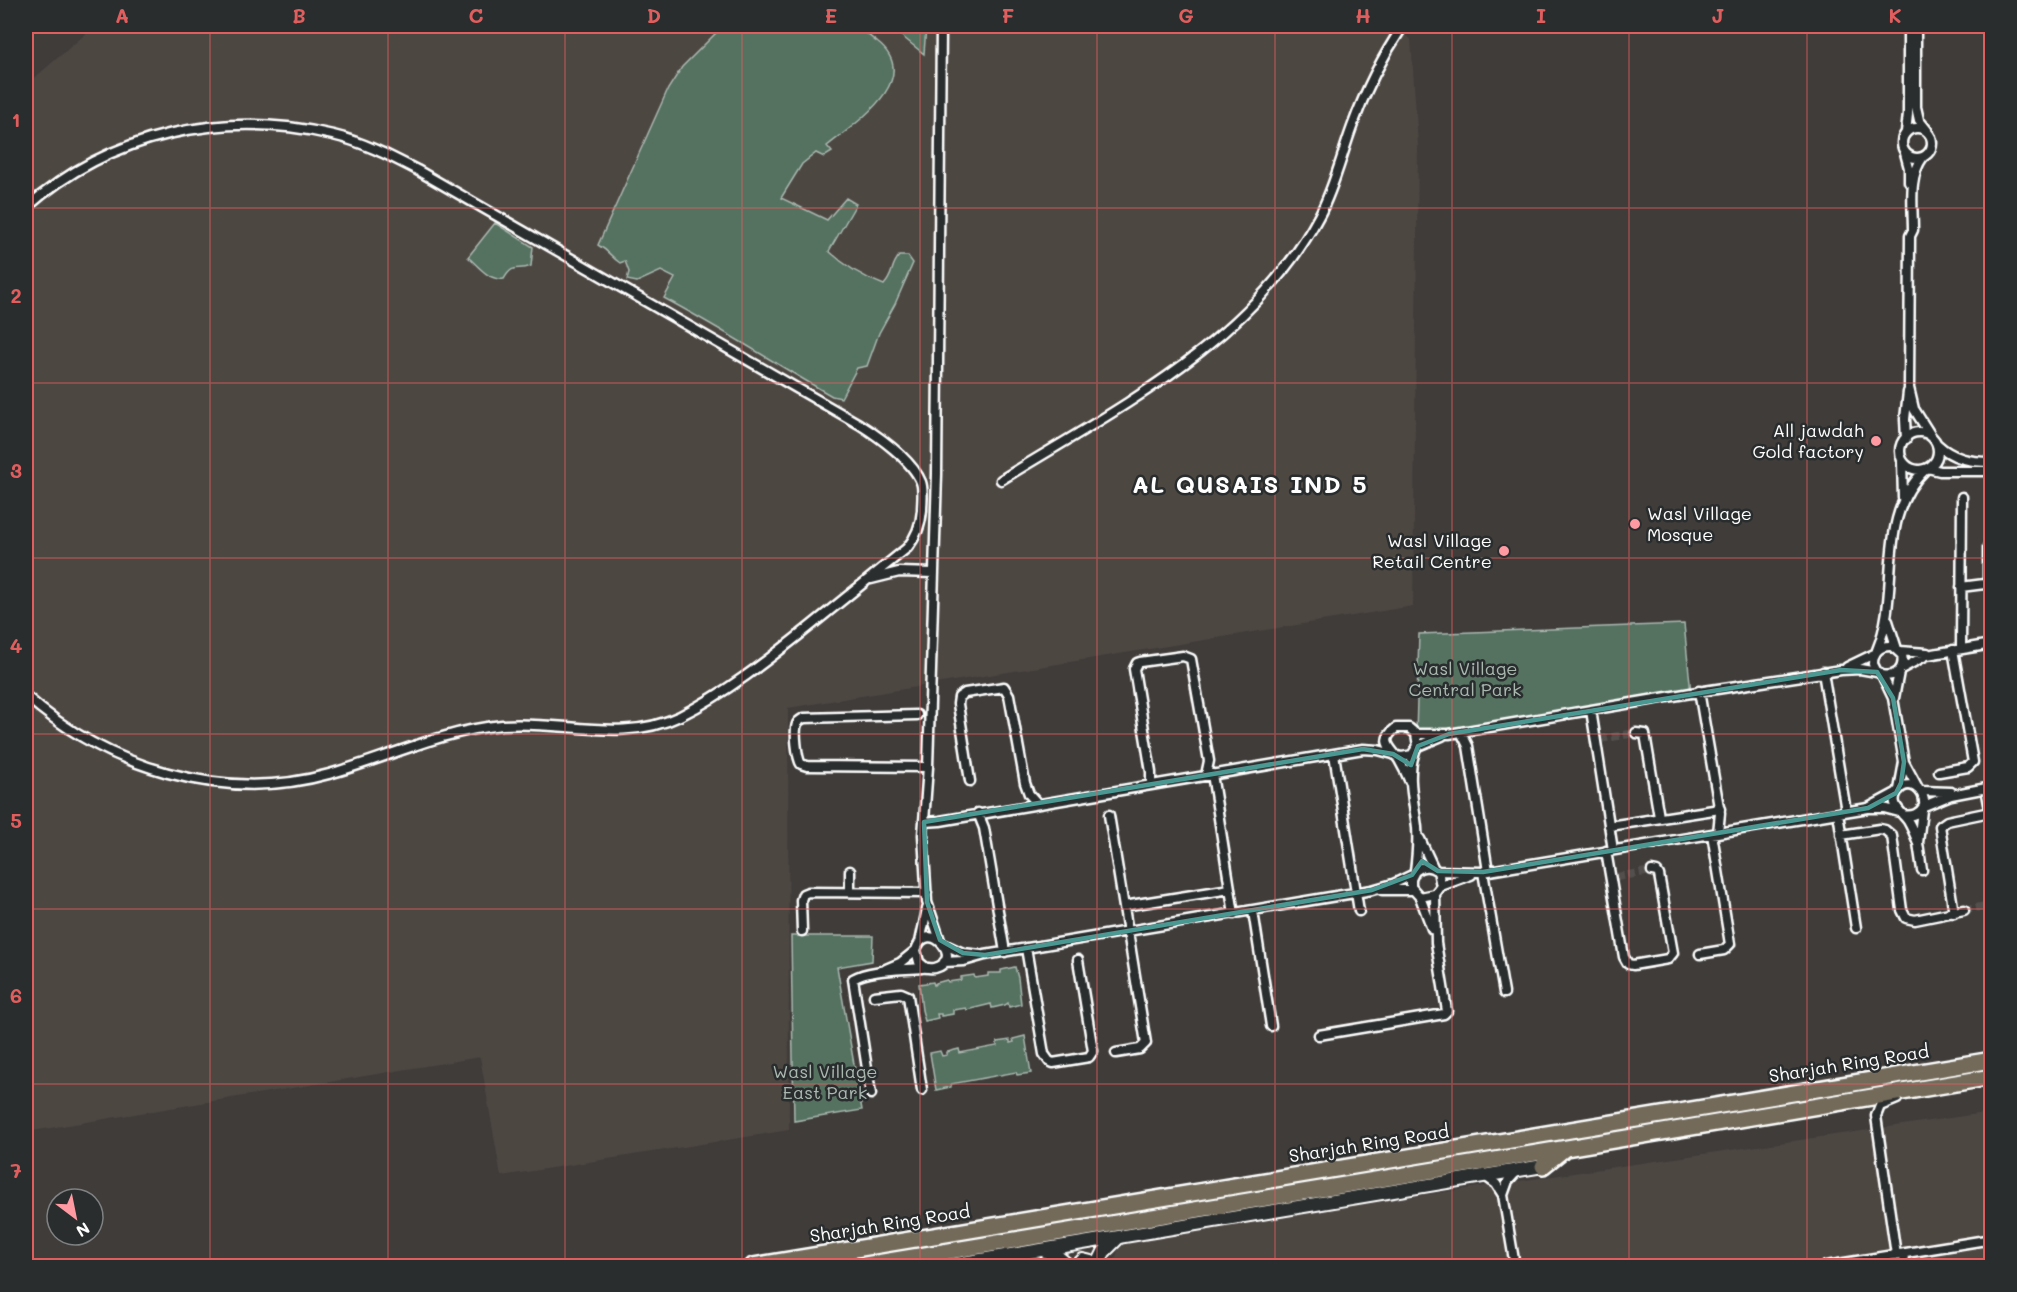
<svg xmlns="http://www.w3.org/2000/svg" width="2017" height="1292" viewBox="0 0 2017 1292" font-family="Mali,sans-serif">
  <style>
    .built { fill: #4e4742 }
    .green { fill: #557161; stroke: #aab8b0; stroke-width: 1.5 }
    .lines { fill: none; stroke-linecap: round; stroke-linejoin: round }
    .street-tunnel { stroke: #52504e; stroke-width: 8; stroke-dasharray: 8 4; stroke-linecap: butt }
    .street-casing { stroke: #fff; stroke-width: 13 }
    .secondary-casing { stroke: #fff; stroke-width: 16 }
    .highway-casing { stroke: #fff; stroke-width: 20 }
    .street { stroke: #2a2d2e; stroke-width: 8 }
    .secondary { stroke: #2a2d2e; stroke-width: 12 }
    .highway { stroke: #736b5a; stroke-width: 15 }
    .marked { fill: none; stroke: #4b9892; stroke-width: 4.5; stroke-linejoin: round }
    .grid { fill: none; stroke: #e05e5e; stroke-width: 1.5; stroke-opacity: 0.55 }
    .poi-dot { fill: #ff9aa2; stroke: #2a2d2e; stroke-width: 2 }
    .labels { text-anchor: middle; stroke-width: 5; stroke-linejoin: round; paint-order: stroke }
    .poi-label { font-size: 18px; fill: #fff; stroke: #2a2d2e; text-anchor: end }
    .park-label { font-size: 18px; fill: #aab8b0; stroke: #2a2d2e }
    .street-label { font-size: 18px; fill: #fff; stroke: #2a2d2e }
    .district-label { font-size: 24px; font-weight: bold; letter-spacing: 1.5px; fill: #fff; stroke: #2a2d2e }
    .neatline { fill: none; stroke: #e05e5e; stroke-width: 2 }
    .grid-label { font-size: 20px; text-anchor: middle; font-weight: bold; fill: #e05e5e }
  </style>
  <rect width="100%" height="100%" fill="#3f3c3a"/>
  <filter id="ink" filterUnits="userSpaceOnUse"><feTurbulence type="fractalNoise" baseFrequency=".0167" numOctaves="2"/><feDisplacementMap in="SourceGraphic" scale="12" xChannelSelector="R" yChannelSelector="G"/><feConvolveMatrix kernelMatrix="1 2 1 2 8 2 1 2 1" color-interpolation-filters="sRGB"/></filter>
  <g filter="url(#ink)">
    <path class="built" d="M95,26H1389L1411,39L1418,145L1413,606L788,708L789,1130L501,1176L480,1057L26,1132V85Z
      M1991,1112V1266H1113L1122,1239Z"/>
    <path class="green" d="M723,26C757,25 790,26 824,26C833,26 847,23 856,26C860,27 872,39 877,42C925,79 854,124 827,146L832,152L824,157L816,153L802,164L781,198L827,220L846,198L856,204L829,251C844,265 865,278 884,285C894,274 890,267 899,256H908L913,263L895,304L879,333L867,366L857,368L841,398L832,396C776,364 722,329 664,298L675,278L661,271L637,282L627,280L629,272L625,261L620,263C611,257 609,251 598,245L668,89L682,67Z
      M888,26H926L924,54L893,29Z
      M495,223L533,247L531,266C517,272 514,262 504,279C489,281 479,267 468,257Z
      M1684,624L1691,693L1416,734L1419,634Z
      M791,936H873L872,961L837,967L862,1110L794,1121Z
      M1015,967L1018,978L1021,1004L1009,1007L1008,1003L1005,1005L992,1008L991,1004L967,1010L966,1008L953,1010V1014L941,1016V1014H937L938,1018L925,1021L922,1010L919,984L933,982L934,985L936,983L947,980L948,982L961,980V977L974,975L975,978L988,976V973H1001V970Z
      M1025,1036L1031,1073L1017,1075L1016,1072L951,1084V1087L936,1090L930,1053L940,1051L942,1056L947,1055V1052L959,1049L960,1053L997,1046V1042L1010,1040V1043L1014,1042L1013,1039Z"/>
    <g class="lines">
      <path class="street-tunnel" d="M1600,739L1636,733
        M1616,877L1652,871
        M1964,910L1992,905"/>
      <defs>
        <path id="street" d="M1916,26V107L1919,120L1927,130
          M1902 143a15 15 0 1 1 30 0a15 15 0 1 1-30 0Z
          M1906,132L1908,114V26
          M1905,153L1909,168V182
          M1923,157C1908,177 1913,206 1913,230L1910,236L1909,388L1914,409L1931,436
          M26,208C110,133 224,109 333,135C363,142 390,156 417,170L859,424C878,436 912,460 921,482C924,490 922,501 922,510C921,525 917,536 907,548C874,575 841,601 808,628C768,660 726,693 680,716C622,744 563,720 502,725C441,731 387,758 329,774C223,804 106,767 26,696
          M1900 451a19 19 0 1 1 38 0a19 19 0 1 1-38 0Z
          M1906,439L1905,419L1908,392
          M1937,444C1953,459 1970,462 1992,462
          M1902,461L1903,498
          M1928,468L1940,471H1992
          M1001,480C1116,409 1253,341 1319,216C1334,188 1341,157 1352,127C1365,91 1382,57 1403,26
          M871,579L899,572L934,573
          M1988,583V547L1992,540
          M1961,587L1992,583
          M1888,621L1897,649
          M1961,649L1962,497
          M1877,650C1902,590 1874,518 1926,469
          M1899,651L1927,653
          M1847,667L1874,654
          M1901,669L1927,655L1992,644
          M1823,672L1846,811
          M1882,675C1896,678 1905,669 1902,655L1892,646C1880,645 1873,652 1873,664L1877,672L1882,675L1893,698L1904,762L1899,790
          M1699,691L1720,813L1718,833
          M1894,698L1899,672
          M1591,710L1613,850
          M917,715L804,718C801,720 799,720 797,724C794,731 797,758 801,764L807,766L928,767
          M1461,732L1468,746L1488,871
          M1636,733L1645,734L1659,817
          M1416,734H1449L1691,693L1841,670L1860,669L1877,672
          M1418,746L1442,736
          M1334,754L1359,911
          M1396,756L1402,757L1412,755L1418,746L1416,734L1409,728H1396C1378,742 1392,748 1399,760C1403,767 1407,775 1410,782
          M1904,762L1918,788
          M1939,772L1968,767L1973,762L1953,650
          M1212,774L1234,914
          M970,781L958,704L959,697L965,693L1004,687L1009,695L1025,783L1029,794L1037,803
          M1151,784V772L1134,669L1137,663L1140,662L1183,656L1191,659L1209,761L1206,775
          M1986,788L1992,820
          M1922,791L1951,792
          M1924,806L1951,795L1992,787
          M1870,807L1896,793
          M1922,810L1918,843L1922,870
          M978,813L984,828L1005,952
          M1838,813L1856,928
          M1109,815L1146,1043L1140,1049L1116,1053
          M1903,815C1913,817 1919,814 1924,806C1926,789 1908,777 1897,792C1889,805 1902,812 1908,821C1912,828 1915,835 1918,843
          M924,822L940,821L1363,749L1378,750L1393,754
          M1609,826L1720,809
          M1841,835L1880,829L1885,830L1892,836L1902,910L1906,918L1915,920L1964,910
          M1420,839L1434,869
          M1606,851L1624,957L1628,964L1633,965L1668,959L1673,953L1659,875L1657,872L1652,871
          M1415,871C1417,856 1418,842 1417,827C1414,801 1406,777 1415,751
          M1438,871L1483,872L1868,808H1884L1899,812
          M1483,872L1504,993
          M1441,886L1471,875
          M1382,890H1413
          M850,892V871
          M1420,897L1435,894L1441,886L1438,871C1430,866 1423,865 1415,871L1411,879V887L1420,897L1432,929
          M1124,906L1230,889
          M1253,911L1271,1026
          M1954,913L1940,826L1947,821L1990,812
          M802,931L801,900L803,894L808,892L927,893
          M940,940L927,902L923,835L928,767L937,474L941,26
          M920,942L927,909
          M943,944L963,953L981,955
          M1026,948L1044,1054L1049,1061L1053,1063L1089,1057L1093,1051L1078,960
          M1700,954L1724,950L1730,944L1712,834
          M944,962L964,961L985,955L1372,890L1393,884L1412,875
          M886,969L900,963L916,950
          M874,996L901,993L908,996L922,1090
          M1319,1035L1444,1014L1447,1011L1436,943L1435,894
          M871,1094L853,979C869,969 902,970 922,968C926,967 931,969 935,968C966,960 928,916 916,950L919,962L925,967
          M1485,1176L1496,1184L1503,1195L1515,1266
          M1503,1195L1508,1181L1518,1170
          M1896,1255L1876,1116L1880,1106L1897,1099
          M1826,1266L1992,1239
          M1903,1266L1904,1254"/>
        <path id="secondary" d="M1045,1251L1058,1257L1069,1266
          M945,1266L1543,1166
          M1077,1266L1083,1260L1091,1262L1093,1266
          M1097,1266L1104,1252L1117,1239"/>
        <path id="highway" d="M1543,1166L1564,1149
          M753,1266L1992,1060
          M859,1266L1992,1077"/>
      </defs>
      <use href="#street" class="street-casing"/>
      <use href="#secondary" class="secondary-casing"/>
      <use href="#highway" class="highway-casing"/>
      <use href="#street" class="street"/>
      <use href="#secondary" class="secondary"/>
      <use href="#highway" class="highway"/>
    </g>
  </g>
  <path class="marked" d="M1841,670L1877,672L1893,698L1904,762L1901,783L1896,793L1868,808L1483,872L1438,871L1422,861L1412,875L1372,890L985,955L963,953L940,940L927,902L924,822L1363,749L1393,754L1411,765L1418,746L1449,734Z"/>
  <path class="grid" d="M210,26V1266M388,26V1266M565,26V1266M742,26V1266M920,26V1266M1097,26V1266M1275,26V1266M1452,26V1266M1629,26V1266M1807,26V1266M26,208H1992M26,383H1992M26,558H1992M26,734H1992M26,909H1992M26,1084H1992"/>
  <g class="poi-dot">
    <circle cx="1876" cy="441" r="6"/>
    <circle cx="1635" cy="524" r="6"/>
    <circle cx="1504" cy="551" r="6"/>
  </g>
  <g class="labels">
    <g class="poi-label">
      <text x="1864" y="437">All jawdah<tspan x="1864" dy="21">Gold factory</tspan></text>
      <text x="1647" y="520" text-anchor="start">Wasl Village<tspan x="1647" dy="21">Mosque</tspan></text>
      <text x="1492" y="547">Wasl Village<tspan x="1492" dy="21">Retail Centre</tspan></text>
    </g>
    <g class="park-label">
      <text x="1465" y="675">Wasl Village<tspan x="1465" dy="21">Central Park</tspan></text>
      <text x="825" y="1078">Wasl Village<tspan x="825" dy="21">East Park</tspan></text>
    </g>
    <g class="street-label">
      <text transform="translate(1849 1064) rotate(-9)" y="6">Sharjah Ring Road</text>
      <text transform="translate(1369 1144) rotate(-9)" y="6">Sharjah Ring Road</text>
      <text transform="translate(890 1224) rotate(-9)" y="6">Sharjah Ring Road</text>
    </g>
    <g class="district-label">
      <text x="1250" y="493">AL QUSAIS IND 5</text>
    </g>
  </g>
  <rect width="2017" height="1292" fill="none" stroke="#2a2d2e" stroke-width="66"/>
  <g transform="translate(75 1217) rotate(148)"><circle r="28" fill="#2a2d2e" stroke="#7f8182" stroke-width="1.5"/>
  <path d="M0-4.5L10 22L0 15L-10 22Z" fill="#ff9aa2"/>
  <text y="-9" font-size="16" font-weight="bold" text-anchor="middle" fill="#ffffff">N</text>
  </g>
  <rect x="33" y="33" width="1951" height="1226" class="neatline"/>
  <g class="grid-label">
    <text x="122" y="23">A</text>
    <text x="299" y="23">B</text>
    <text x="476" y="23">C</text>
    <text x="654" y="23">D</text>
    <text x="831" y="23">E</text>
    <text x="1008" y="23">F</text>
    <text x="1186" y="23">G</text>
    <text x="1363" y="23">H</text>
    <text x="1541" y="23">I</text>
    <text x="1718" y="23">J</text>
    <text x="1895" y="23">K</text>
    <text x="16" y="127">1</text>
    <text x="16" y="303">2</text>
    <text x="16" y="478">3</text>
    <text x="16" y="653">4</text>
    <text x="16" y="828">5</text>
    <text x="16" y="1003">6</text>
    <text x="16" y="1178">7</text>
  </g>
</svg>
